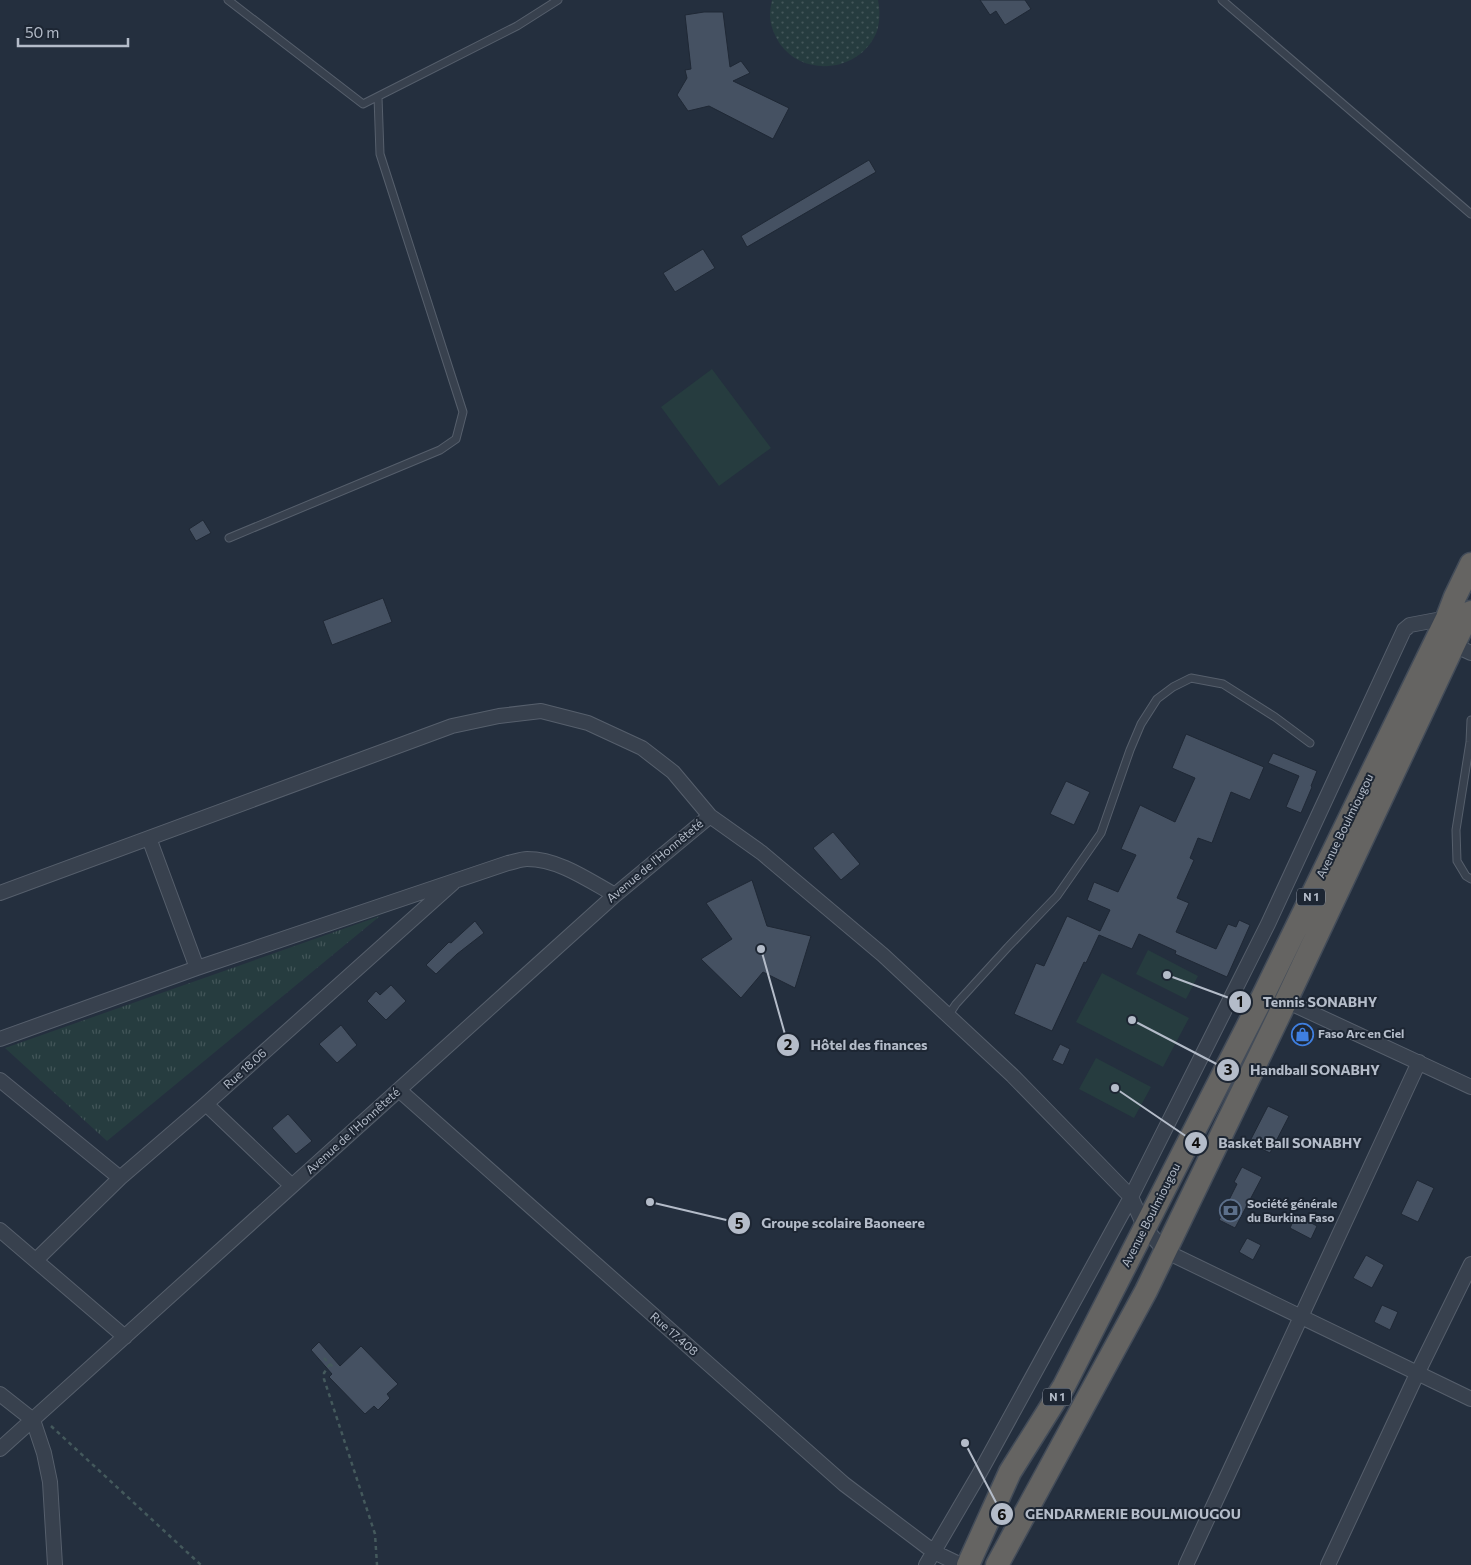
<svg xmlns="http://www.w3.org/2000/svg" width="1471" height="1565" viewBox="0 0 1471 1565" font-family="Commissioner,sans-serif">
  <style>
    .grass { fill: url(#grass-dots) }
    .park { fill: url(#park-tufts) }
    .garden { fill: #263c3f }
    .building { fill: #455162; stroke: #1f2835 }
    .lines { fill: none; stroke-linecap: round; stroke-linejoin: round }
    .service-casing { stroke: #565f6c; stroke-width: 9 }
    .minor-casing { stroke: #565f6c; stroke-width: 16 }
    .trunk-casing { stroke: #434c59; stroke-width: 25 }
    .path { stroke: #44595c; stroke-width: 2.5; stroke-dasharray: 4 4; stroke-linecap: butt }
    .service { stroke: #38414e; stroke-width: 7 }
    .minor { stroke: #38414e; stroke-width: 14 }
    .trunk { stroke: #656462; stroke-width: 22 }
    .labels { text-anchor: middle; stroke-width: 4; stroke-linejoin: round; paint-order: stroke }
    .shield { fill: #1d2633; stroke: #878f9c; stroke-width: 1 }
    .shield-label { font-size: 11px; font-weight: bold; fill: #b4bcc9 }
    .street-label { font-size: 12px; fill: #b4bcc9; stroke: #1d2633 }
    .poi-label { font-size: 12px; font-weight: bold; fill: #b4bcc9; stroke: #1d2633; text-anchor: start }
    .leader { fill: none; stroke: #b4bcc9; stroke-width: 2 }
    .callout-dot { fill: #b4bcc9; stroke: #1d2633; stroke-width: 2 }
    .mark-label { font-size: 15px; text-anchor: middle; font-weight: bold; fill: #111 }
    .callout-label { font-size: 14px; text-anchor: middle; font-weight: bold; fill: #b4bcc9; stroke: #1d2633; stroke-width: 4; stroke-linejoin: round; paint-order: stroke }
  </style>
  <defs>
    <pattern id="grass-dots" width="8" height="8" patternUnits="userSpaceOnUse" patternTransform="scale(1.25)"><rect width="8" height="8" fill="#263c3f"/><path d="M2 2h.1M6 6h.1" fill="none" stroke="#435659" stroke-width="1.8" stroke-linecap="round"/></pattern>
    <pattern id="park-tufts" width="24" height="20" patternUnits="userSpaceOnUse" patternTransform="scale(1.25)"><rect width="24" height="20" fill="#263c3f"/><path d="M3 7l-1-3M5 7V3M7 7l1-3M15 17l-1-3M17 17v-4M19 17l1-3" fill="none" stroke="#435659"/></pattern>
  </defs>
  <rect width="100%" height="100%" fill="#242f3e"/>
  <path class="grass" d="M772,0H878C880,10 880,21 877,31C862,71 805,79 780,44C775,36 770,26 770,15C770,10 771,5 772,0Z"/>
  <path class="park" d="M380,916L107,1141L5,1048Z"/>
  <path class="garden" d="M712,369L771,448L719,486L661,407Z
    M1148,950L1198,976L1186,999L1136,974Z
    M1102,973L1189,1018L1163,1067L1076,1022Z
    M1096,1058L1151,1087L1134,1118L1079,1089Z"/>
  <path class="building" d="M980,0H1025L1031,9L1005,25L996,11L990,15Z
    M704,12H723L730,67L741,61L750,73L733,81L789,108L773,139L709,106L688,111L677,95L687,78L685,70L691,69L685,15Z
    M869,160L876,172L747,247L741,236Z
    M703,249L715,268L675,292L663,273Z
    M203,520L211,533L196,541L189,529Z
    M383,598L392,622L332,645L323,621Z
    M1186,734L1264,767L1250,800L1231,792L1212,843L1198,838L1190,858L1194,860L1177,898L1189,903L1176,932L1216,949L1228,924L1236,927L1239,920L1250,925L1227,977L1175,954L1176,951L1139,934L1132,949L1099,935L1086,963L1084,962L1052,1031L1014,1014L1036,963L1044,966L1067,916L1100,931L1110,910L1087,900L1094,882L1118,892L1136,855L1121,849L1140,805L1175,822L1195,778L1172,768Z
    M1273,753L1317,771L1311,786L1312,787L1301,813L1286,807L1299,776L1268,763Z
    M1066,781L1090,792L1074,825L1050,814Z
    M833,832L860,864L841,880L813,848Z
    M752,880L767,926L811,936L795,988L763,972L741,998L701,959L732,939L706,903Z
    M475,921L484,933L457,954L436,974L426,965L449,942L451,943Z
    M391,985L406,1001L386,1020L367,1001L376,991L380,995Z
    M341,1025L357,1045L337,1063L319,1044Z
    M1060,1044L1070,1049L1063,1065L1052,1060Z
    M1268,1106L1289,1116L1270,1153L1249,1143Z
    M288,1114L312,1141L296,1154L272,1128Z
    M1242,1167L1262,1177L1235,1228L1219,1220L1237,1184L1234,1182Z
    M1417,1180L1434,1188L1418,1222L1401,1214Z
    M1296,1215L1317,1226L1311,1239L1290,1228Z
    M1247,1238L1261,1245L1253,1260L1239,1252Z
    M1366,1255L1384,1265L1372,1288L1353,1278Z
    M1382,1305L1398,1312L1390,1330L1374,1322Z
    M319,1342L340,1366L361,1346L398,1384L387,1394L390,1398L378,1410L374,1406L365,1414L329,1377L332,1374L311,1350Z"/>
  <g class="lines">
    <defs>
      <path id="service" d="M228,0L363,104L517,26L558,0
        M1222,0L1471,214
        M229,538L440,450L456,439L463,412L380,154L378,97
        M1471,720L1470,742L1456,830L1457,861L1466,876L1471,879
        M948,1016L956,1004L1008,947L1057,896L1101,833L1130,750L1141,724L1157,699L1173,687L1191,678L1223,684L1275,717L1310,743"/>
      <path id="minor" d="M1454,645L1471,653
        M149,838L197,968
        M0,893L452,726L499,716L541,711L588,723L642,748L673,772L710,816L762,853L883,955L1013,1076L1131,1197L1145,1228L1165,1251L1471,1399
        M1286,1001L1471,1087
        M0,1039L197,968L508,863C514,862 521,859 527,859C559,859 588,880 615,895
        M0,1080L120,1178
        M399,1090L844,1484L934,1552L961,1565
        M206,1104L292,1186
        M0,1230L125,1337
        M36,1260L120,1178L206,1104L453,883
        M0,1394L33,1420L44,1453L50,1482L55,1565
        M0,1449L615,895L710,816
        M926,1565L978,1476L1131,1197L1268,924L1404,630L1410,625L1447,618
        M1186,1565L1419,1062
        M1328,1565L1417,1374L1471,1264"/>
      <path id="trunk" d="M968,1565L1010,1472L1064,1386L1262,998L1447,618L1455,597L1471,564
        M997,1565L1146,1291L1286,1001L1465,621L1471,612"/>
    </defs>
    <use href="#service" class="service-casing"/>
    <use href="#minor" class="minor-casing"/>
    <use href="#trunk" class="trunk-casing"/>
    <path class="path" d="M324,1358L335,1369
      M330,1364L324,1373V1379L375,1534L377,1565
      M51,1426L201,1565"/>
    <use href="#service" class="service"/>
    <use href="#minor" class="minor"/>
    <use href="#trunk" class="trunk"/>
  </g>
  <defs>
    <symbol id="shop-ring" viewBox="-11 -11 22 22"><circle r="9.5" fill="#1d2633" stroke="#3f7fe0" stroke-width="1.5"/><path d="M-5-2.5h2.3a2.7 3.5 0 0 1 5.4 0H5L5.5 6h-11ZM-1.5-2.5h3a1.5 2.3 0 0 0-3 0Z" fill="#3f7fe0"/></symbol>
    <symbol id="bank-ring" viewBox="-11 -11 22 22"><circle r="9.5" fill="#1d2633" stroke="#5c6f8a" stroke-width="1.5"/><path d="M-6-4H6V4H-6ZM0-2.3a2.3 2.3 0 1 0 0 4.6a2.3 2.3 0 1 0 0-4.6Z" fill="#5c6f8a"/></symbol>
  </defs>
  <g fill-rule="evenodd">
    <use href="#shop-ring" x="1290" y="1022" width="25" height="25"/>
    <use href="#bank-ring" x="1218" y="1198" width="25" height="25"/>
  </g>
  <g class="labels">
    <g class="shield">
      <rect x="1297" y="888.5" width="28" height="17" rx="4"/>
      <rect x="1043" y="1388.5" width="28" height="17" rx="4"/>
    </g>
    <g class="shield-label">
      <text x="1311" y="901">N 1</text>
      <text x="1057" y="1401">N 1</text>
    </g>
    <g class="street-label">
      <text transform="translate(1345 826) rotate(-64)" y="4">Avenue Boulmiougou</text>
      <text transform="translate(655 861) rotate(-40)" y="4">Avenue de l'Honnêteté</text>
      <text transform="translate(245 1069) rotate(-42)" y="4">Rue 18.06</text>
      <text transform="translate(353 1131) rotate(-42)" y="4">Avenue de l'Honnêteté</text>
      <text transform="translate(1151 1215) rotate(-63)" y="4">Avenue Boulmiougou</text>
      <text transform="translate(674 1334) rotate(41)" y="4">Rue 17.408</text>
    </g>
    <g class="poi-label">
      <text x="1318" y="1038">Faso Arc en Ciel</text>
      <text x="1247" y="1208">Société générale<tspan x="1247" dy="14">du Burkina Faso</tspan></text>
    </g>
  </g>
  <path class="leader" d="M1167 975L1240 1002M761 949L788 1045M1132 1020L1228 1070M1115 1088L1196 1143M650 1202L739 1223M965 1443L1002 1514"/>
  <g class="callout-dot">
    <circle cx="1167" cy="975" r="5"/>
    <circle cx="761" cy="949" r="5"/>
    <circle cx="1132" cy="1020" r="5"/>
    <circle cx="1115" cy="1088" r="5"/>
    <circle cx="650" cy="1202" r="5"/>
    <circle cx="965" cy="1443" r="5"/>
    <circle cx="1240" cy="1002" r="12"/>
    <circle cx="788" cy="1045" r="12"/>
    <circle cx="1228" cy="1070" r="12"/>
    <circle cx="1196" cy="1143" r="12"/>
    <circle cx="739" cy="1223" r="12"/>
    <circle cx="1002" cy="1514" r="12"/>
  </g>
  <g class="mark-label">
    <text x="1240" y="1007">1</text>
    <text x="788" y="1050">2</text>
    <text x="1228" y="1075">3</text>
    <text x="1196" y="1148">4</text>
    <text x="739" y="1229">5</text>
    <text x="1002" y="1520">6</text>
  </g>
  <g class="callout-label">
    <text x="1320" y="1007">Tennis SONABHY</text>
    <text x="869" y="1050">Hôtel des finances</text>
    <text x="1315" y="1075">Handball SONABHY</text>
    <text x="1290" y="1148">Basket Ball SONABHY</text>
    <text x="843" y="1228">Groupe scolaire Baoneere</text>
    <text x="1133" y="1519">GENDARMERIE BOULMIOUGOU</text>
  </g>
  <path d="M18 38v8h110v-8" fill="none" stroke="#b4bcc9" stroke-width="2.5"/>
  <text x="25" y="38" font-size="15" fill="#b4bcc9" stroke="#1d2633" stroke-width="4" paint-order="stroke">50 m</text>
</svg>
